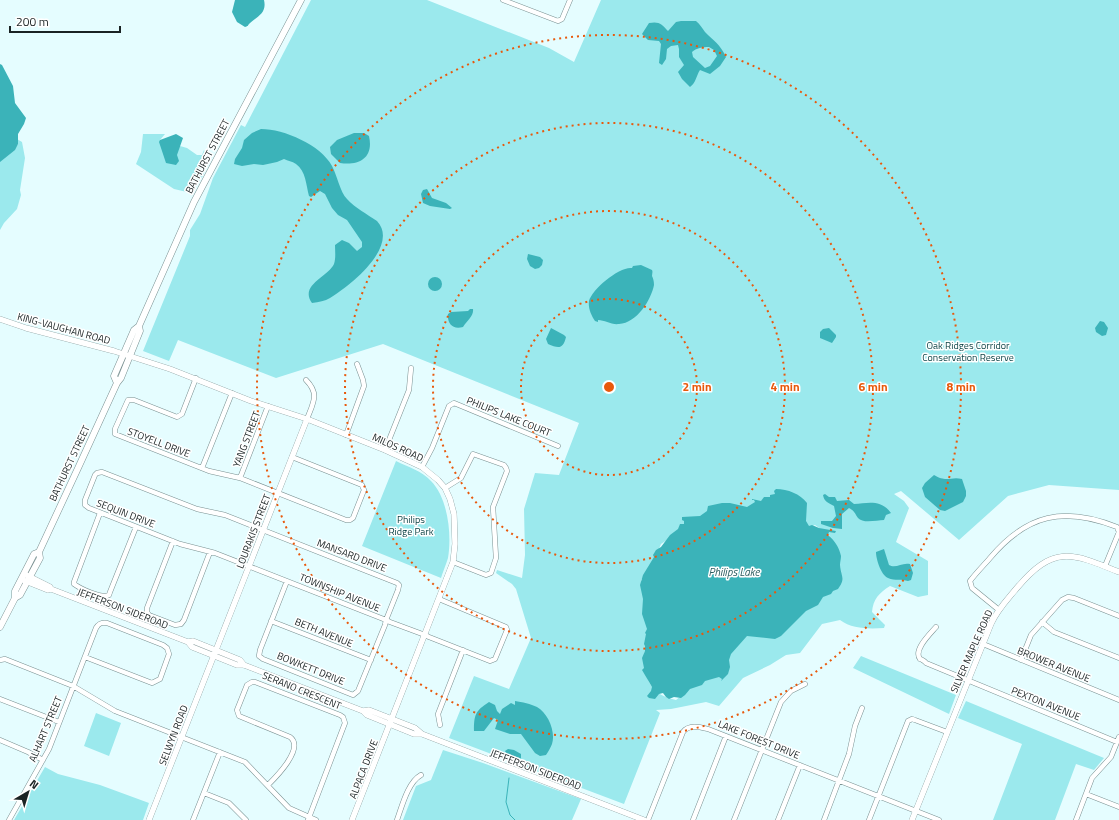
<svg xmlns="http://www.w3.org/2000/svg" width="1119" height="820" viewBox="0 0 1119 820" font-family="'Titillium Web',sans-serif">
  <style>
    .green { fill: #9be9ed; fill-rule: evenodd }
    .water { fill: #3bb3b9; fill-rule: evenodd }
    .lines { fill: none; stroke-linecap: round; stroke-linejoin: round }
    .stream { stroke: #3bb3b9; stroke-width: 1 }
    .minor-casing { stroke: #7a9192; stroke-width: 5.5 }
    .tertiary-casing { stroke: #7a9192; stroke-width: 6 }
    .secondary-casing { stroke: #7a9192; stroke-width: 7 }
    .minor { stroke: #fff; stroke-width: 4.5 }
    .tertiary { stroke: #fff; stroke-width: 5.5 }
    .secondary { stroke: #fff; stroke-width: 6 }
    .ring { fill: none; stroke: #e8590c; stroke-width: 2; stroke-dasharray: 2 4 }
    .labels { text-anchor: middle; stroke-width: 3; stroke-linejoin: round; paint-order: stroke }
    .street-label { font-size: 10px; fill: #1a2324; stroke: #fff }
    .park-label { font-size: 10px; fill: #0e4447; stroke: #fff }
    .water-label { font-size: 11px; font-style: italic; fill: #295b5e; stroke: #fff }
    .centre { fill: #e8590c; stroke: #fff; stroke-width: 2 }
    .ring-label { font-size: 12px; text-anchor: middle; font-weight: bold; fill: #e8590c; stroke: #fff; stroke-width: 3; stroke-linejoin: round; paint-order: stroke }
  </style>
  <rect width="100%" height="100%" fill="#e5fdff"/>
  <path class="green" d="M311,0H427L549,48L574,62L601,0H1119V490L1049,485L1008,496L959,540L901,491L894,494L904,501L909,508L896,542L928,561V595L918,597L890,586C879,593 873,599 872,612L885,625L884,628C869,629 852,629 840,620L822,624L800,653L786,655L770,665L743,678L719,706L706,702L671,709L656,710L660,713L624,804L449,738L474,676L509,689L531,638L516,589L512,584L496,573L497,570L522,578L525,555L524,509L535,473L559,475L579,423L383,344L276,378L178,340L169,361L143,351L190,236V230L200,214L213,178L241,125L245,127ZM754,506L808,527L815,525L829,535L836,549L695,682L687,691L676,700C654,696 644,681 644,659C644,651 648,643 648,635C647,617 646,597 641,580L652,565L661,544L685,528Z
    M143,134H165L160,140L161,143L177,148L180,146L187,148L197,155H202L204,150C207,155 207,158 206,163C205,178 198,183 187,192L174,189L136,164L141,152Z
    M17,139L22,142L25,158L20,190L21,195L17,209L4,223L0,230V159L14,150L18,144Z
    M396,461C408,467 422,471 431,481C448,498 452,535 448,558C446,565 443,571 441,578L362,546Z
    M861,656L956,695L949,714L853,668Z
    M966,701L1104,758L1094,770L1076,764L1055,820H993L1022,744L958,718Z
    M96,713L121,723L109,756L84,746Z
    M443,750L483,763L581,799L572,820H403L416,786L431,780Z
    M45,767L58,774L100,785L149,803L143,820H14Z"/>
  <path class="water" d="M235,0H264C267,13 258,16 250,23C246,27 250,25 245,27L237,22L232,12Z
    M681,21H696C700,24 702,28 705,32C714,41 720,44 726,57L720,66L710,74L700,70C696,76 696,83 690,87L682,79L678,72L684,65L679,57V49L678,45L671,46L667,49L666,59L662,65L659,63L661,44L659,41L648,40L642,34L649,23C659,21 662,24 668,31L676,22ZM709,47L714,50L717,56L710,66L705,68L693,57L692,52C696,48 703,47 709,47Z
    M0,64L2,65L13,86L15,103L26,118L24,124L18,134V144L15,150L0,162Z
    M261,129C284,129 321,145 332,166C337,175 340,192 347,199C355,208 367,214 377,221C400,246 350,286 330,298C325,301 319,302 312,303C299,285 328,277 334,264C336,258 335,251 335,245L342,240L349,243L357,251L362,247V242L347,220L338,215L332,208L325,194L320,191L311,197L309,196C306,185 306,171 296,164C292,161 288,161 284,159L277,162L263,165L254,164L242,166L234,164L235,159L242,148L244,140L252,133Z
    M354,133H364L369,136C374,158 359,166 340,163L331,154L330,147L337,140Z
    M176,134L183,138L177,155L179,161L176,165L166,163L159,142L160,140Z
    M427,189L432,198L446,203L452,208L450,209L430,206L423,203L421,194L423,190Z
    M528,254L540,257L543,260L542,265L539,268L535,269L530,266L527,259Z
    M641,265L652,270C653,272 652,274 652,276C653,278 654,281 654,285C651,300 637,323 619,324C611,325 605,320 598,320V322L595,321C591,315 588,308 589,301C592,289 620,266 632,268L633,266Z
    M428 284a7 7 0 1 1 14 0a7 7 0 1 1-14 0Z
    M470,309H473C474,316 467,321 463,327C453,330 447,324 448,314L451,312L468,311Z
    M1100,321L1104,322L1108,328L1106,335L1102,336L1096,332L1095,328Z
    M551,328L564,335L566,337C563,350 558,348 548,344L546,339Z
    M829,328L836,335V337L832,343L820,338V332L823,329Z
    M934,475C947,483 951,476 962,479L966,491V496L963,502L945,511L940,510L925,497L922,488L925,483Z
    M776,489C788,489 800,494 807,503L806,521L809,526L812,525L819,528L836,531L835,533L829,532L828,535C835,541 839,547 841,556C841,559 840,562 840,565C841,577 846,578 838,589L833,591L831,594L823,597L818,605L806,611L781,636L775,639L747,636L731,654L729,660L730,667L728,674L721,681L722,679L719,677L705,681L702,685L690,689L685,695L681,698L674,697L669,699L666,697L663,693L659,694L655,699L649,698L647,696L651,691L652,687L642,670L644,668L642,658L645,651V646L644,644L646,634L645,633L647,629L642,614L643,599L640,585L643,575L654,557L653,555L656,550L661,547L670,535L678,529L680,524H684V521L682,520V517L700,516L707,511L708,506L722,503H730L747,507L755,502L754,500H752V499L761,501L764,497H770V495L775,494L774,491Z
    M825,494L829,497H835L837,501L849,500L854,504C868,503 881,499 891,513L886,515L884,520C877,520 863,524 858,518C855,514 855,511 849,508L842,514V529L833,528L821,524V521H832L836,516L834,506C829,503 824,502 823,495Z
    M884,549L889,565C896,569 902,562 910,564L913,573L911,580L908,581C902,579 895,581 888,578C881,575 876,559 876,552Z
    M515,701C522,702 531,704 537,707C548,713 556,732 552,744C551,747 548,752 546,755L540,756L535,753L521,734H510L495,729L498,720L494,718L484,731H474C474,715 475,711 489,702L495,705L497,711L500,714L502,709L511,703L515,705Z
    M508,749L514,750L521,754V758L513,760L509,759L505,751Z"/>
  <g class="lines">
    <path class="stream" d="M509,778L506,802L510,815L515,820"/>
    <defs>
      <path id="minor" d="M503,0L558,21L562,19L570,0
        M196,378L182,414L177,417L134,400H128L115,429V434L209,471L240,478L346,520H350L353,518L364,490L362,485L292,457
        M306,380C320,394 313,403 307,419
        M346,435L364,386L363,380L357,364
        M385,450L409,390L411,368
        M422,467L432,448L449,406L454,403L558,446
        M202,468L232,393
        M240,478L268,406
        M445,488L461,478L473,454L504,465L506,468L507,471L493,507L496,558L491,573L486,575L453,562
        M100,513L74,582V584C81,589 102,599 109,595L110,592L136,527
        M173,541L147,608V612L149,615L175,625L181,624L184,620L210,552
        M287,581L260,650L259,656L263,659L353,695L358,691L385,625L386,620L398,590L399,585L397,583L225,515L197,509L102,472L97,473L95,475L85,500V505L89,508L180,544L215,553L386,620L390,622L425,635L429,637L490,661L495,659L507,630L506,627L439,599
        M999,610L972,588L970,581C976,573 984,565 990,558C1027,514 1064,506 1117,527L1119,532L1105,566
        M271,621L371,660
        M1042,622L1054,632L1119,658
        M936,627C930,634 913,650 920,659C921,659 926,662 926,663L1117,742
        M983,644L1119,700
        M0,660L5,659L73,686L115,711L245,762L289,808L316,820
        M1021,660L1031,635L1062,600L1068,597L1074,598L1119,616
        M0,699L59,722
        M440,725L438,714L463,650
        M0,740L28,752L43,760
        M268,785C276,777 305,748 290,737L239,716L237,710L247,685L252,682H255L340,715L343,717L345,723L308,820
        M204,793L229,803L246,820
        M1086,794L1119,807
        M9,820L49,749L96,628C99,623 102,622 107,623L163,645L167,648L169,654L160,679L152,683L85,657
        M193,820L220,752
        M397,820C402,806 408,782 421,775
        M648,820L683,732C689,724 700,727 708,729L939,820
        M693,820L726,736
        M734,820L781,702L791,691L805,684
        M778,820L800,765
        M824,820L849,754L855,726L862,708
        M869,820L908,721L912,719L915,720L947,732
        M1076,820L1092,778L1111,757L1119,737"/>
      <path id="tertiary" d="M0,319L26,328L114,351L170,369L251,401L307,419L385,450L422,467L438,480L445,488L450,499L454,514L455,544L453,562L352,820
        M26,575L50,587L51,589
        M23,580L48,590L51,589L188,642L192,647L237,665H244L363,711L367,715L414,734H422
        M188,642L193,641L240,660L244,665
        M363,711L369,710L415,728L422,734L644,820
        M149,820L307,419
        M912,820L991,624C997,610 1007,600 1016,589C1053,545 1070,552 1119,572"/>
      <path id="secondary" d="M117,383L114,376L134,330L139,326L194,202L301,0
        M15,598V591L34,554L39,552L79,466L117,383L121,378L140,331L139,326
        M0,627L15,598L20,595L40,558L39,552"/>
    </defs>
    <use href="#minor" class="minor-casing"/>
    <use href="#tertiary" class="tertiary-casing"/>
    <use href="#secondary" class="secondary-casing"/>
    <use href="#minor" class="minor"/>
    <use href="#tertiary" class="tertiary"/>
    <use href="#secondary" class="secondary"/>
  </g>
  <g class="ring">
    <circle cx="609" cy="387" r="88"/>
    <circle cx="609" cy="387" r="176"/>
    <circle cx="609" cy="387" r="264"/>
    <circle cx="609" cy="387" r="352"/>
  </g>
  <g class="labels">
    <g class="street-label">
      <text transform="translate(207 156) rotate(-62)" y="4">BATHURST STREET</text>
      <text transform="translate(64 328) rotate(15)" y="4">KING-VAUGHAN ROAD</text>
      <text transform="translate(509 416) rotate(22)" y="4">PHILIPS LAKE COURT</text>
      <text transform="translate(246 439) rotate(-69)" y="4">YANG STREET</text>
      <text transform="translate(159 442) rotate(21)" y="4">STOYELL DRIVE</text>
      <text transform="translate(398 447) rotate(24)" y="4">MILOS ROAD</text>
      <text transform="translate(69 463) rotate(-65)" y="4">BATHURST STREET</text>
      <text transform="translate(126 513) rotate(21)" y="4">SEQUIN DRIVE</text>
      <text transform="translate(253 531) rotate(-69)" y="4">LOURAKIS STREET</text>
      <text transform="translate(352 555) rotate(21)" y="4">MANSARD DRIVE</text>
      <text transform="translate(340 592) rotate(22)" y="4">TOWNSHIP AVENUE</text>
      <text transform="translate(123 608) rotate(21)" y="4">JEFFERSON SIDEROAD</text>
      <text transform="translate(324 632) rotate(22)" y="4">BETH AVENUE</text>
      <text transform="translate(971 651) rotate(-66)" y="4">SILVER MAPLE ROAD</text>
      <text transform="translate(1054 664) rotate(22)" y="4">BROWER AVENUE</text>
      <text transform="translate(311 668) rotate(22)" y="4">BOWKETT DRIVE</text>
      <text transform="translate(302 690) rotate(22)" y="4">SERANO CRESCENT</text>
      <text transform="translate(1046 703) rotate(22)" y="4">PEXTON AVENUE</text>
      <text transform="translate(45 729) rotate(-67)" y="4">ALHART STREET</text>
      <text transform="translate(173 735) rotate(-69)" y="4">SELWYN ROAD</text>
      <text transform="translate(759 739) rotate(22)" y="4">LAKE FOREST DRIVE</text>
      <text transform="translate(363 769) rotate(-69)" y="4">ALPACA DRIVE</text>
      <text transform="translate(536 769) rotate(21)" y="4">JEFFERSON SIDEROAD</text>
    </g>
    <g class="park-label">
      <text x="968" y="349">Oak Ridges Corridor<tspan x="968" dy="12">Conservation Reserve</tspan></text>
      <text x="411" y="523">Philips<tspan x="411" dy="12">Ridge Park</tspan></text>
    </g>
    <g class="water-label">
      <text x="734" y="576">Philips Lake</text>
    </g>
  </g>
  <circle cx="609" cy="387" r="6" class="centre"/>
  <g class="ring-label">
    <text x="697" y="391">2 min</text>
    <text x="785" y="391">4 min</text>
    <text x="873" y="391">6 min</text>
    <text x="961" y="391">8 min</text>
  </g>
  <g transform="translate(28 792) rotate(38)" stroke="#ffffff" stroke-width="3" paint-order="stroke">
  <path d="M0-3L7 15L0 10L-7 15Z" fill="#1a2324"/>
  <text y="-6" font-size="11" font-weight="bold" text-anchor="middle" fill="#1a2324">N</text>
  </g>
  <path d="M10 26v6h110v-6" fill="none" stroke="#1a2324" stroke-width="2"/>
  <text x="16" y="26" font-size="12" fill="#1a2324" stroke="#ffffff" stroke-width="3" paint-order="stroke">200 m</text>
</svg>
